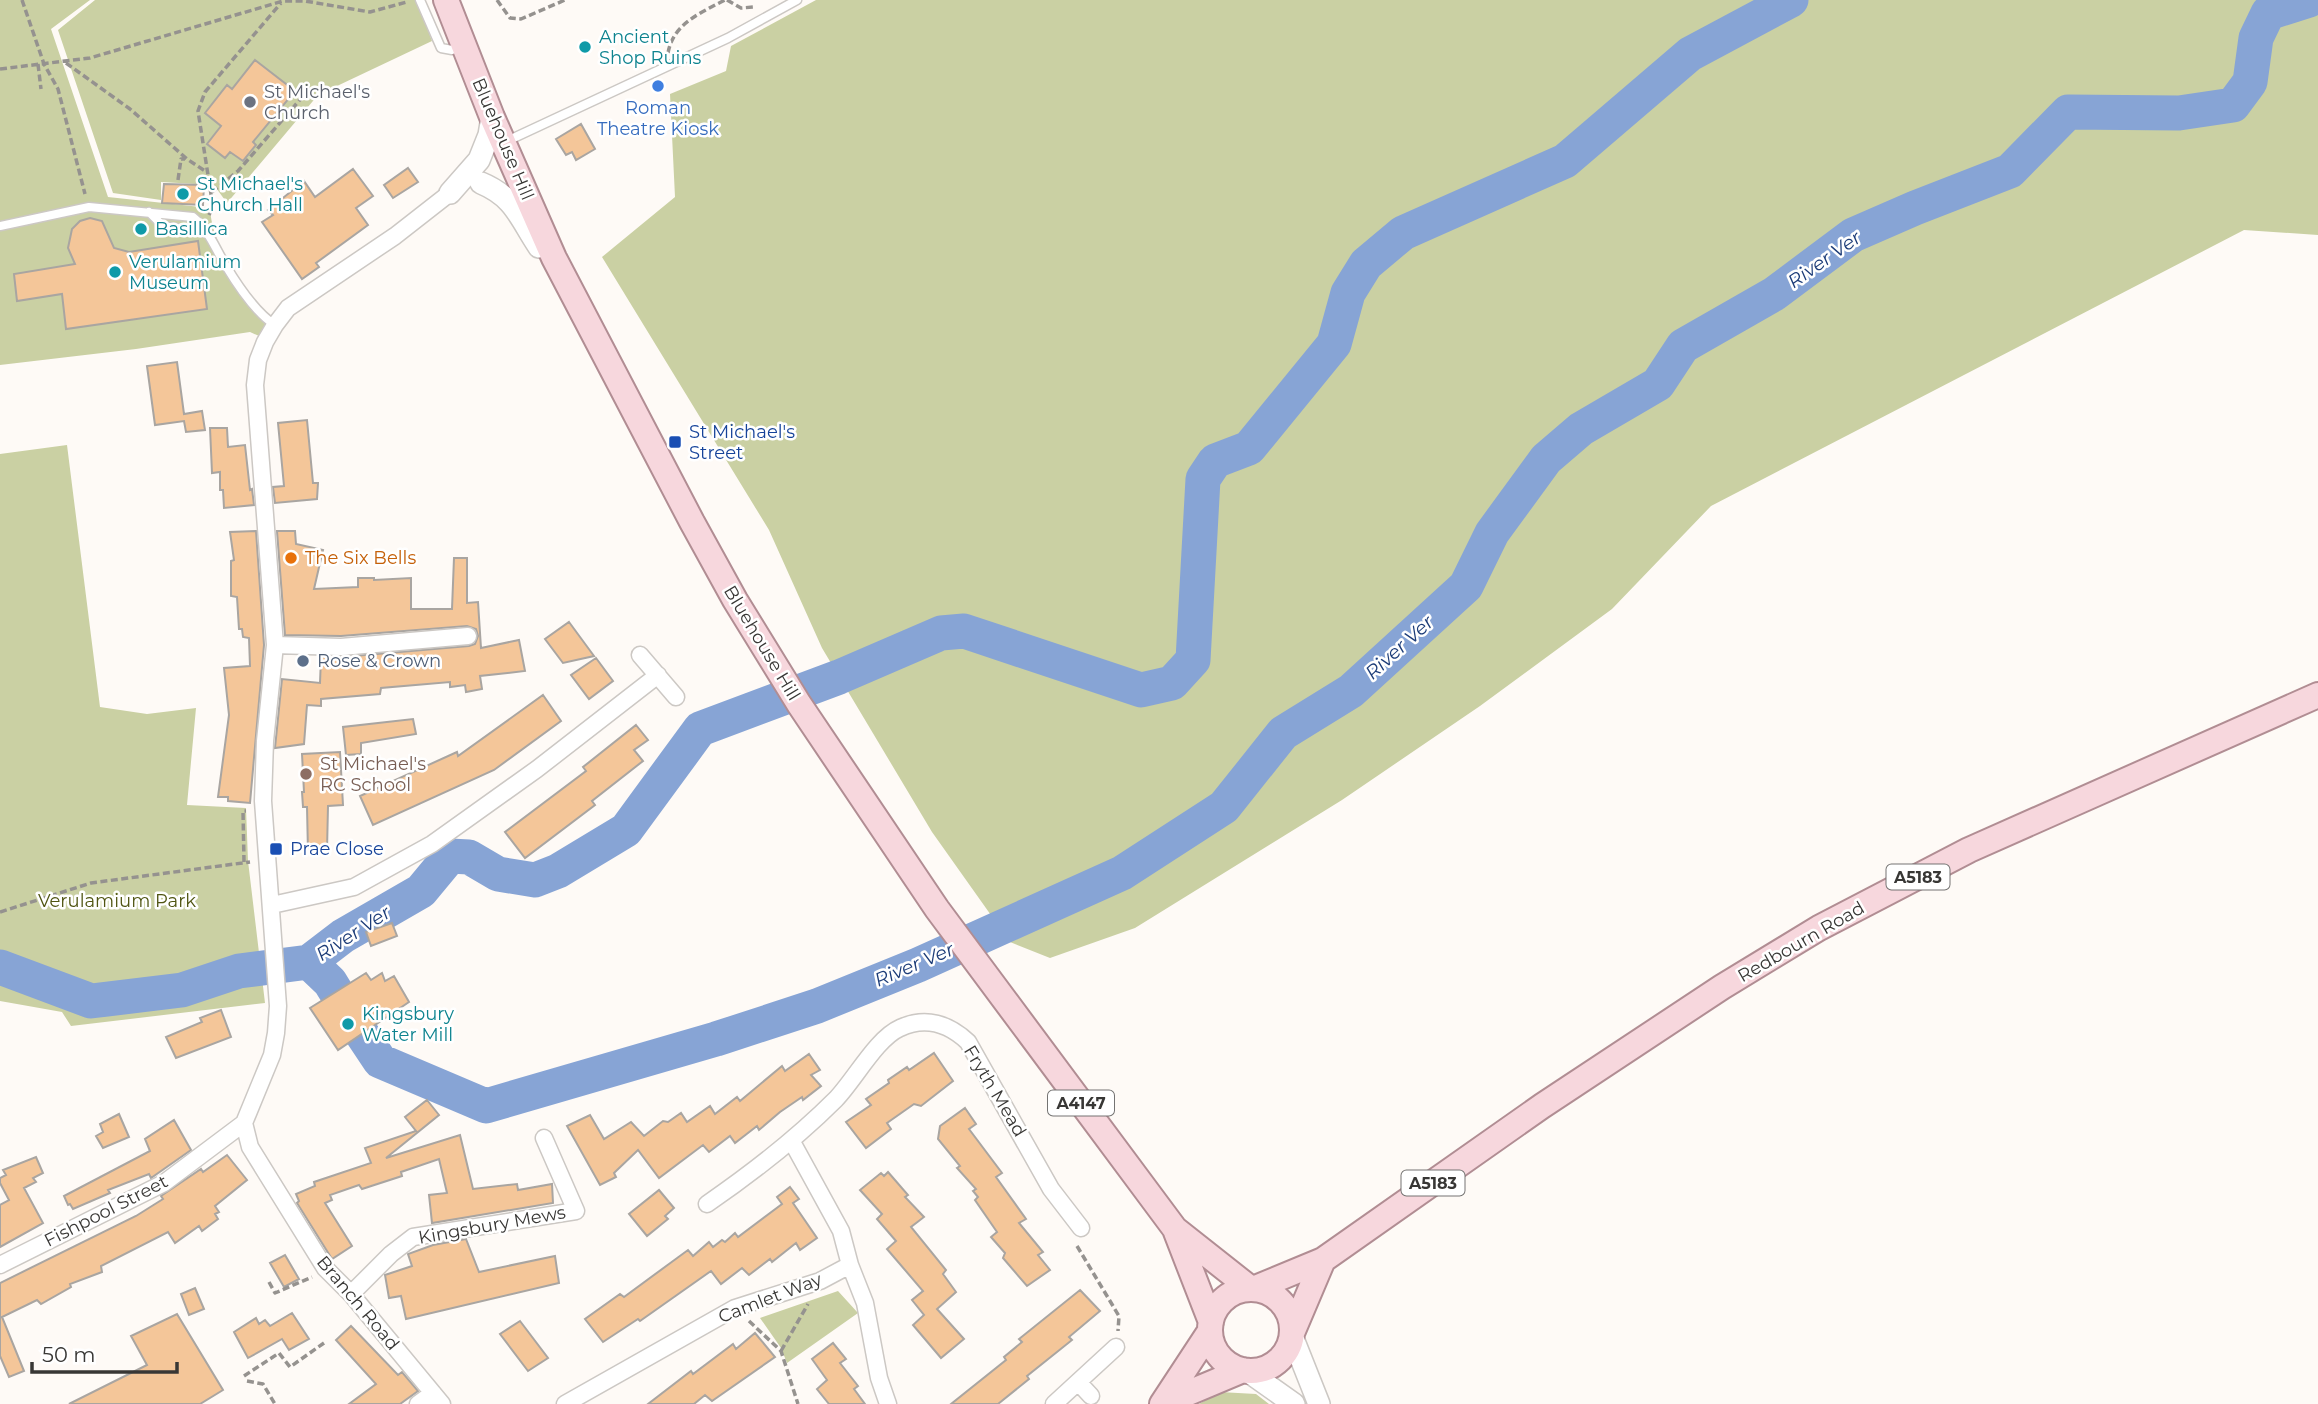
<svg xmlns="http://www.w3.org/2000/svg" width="2318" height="1404" viewBox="0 0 2318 1404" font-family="Montserrat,sans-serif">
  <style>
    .green { fill: #cad0a3 }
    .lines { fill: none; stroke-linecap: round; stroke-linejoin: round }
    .river { stroke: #87a4d5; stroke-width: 35 }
    .building { fill: #f4c699; stroke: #a9a5a1; stroke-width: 2 }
    .lane-casing { stroke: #ccc8c4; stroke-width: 11 }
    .street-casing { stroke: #ccc8c4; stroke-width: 19 }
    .secondary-casing { stroke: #ccc8c4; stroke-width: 24 }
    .primary-casing { stroke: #b18d93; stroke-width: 28 }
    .path { stroke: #95928f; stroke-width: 3.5; stroke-dasharray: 7 3.5; stroke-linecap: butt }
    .lane { stroke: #fff; stroke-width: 8 }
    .street { stroke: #fff; stroke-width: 16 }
    .secondary { stroke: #fff; stroke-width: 21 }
    .primary { stroke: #f7d7dd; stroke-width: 24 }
    .culture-dot { fill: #0f9aa8; stroke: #fff; stroke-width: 2.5 }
    .shop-dot { fill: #3f7fe0; stroke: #fff; stroke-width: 2.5 }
    .worship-dot { fill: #6b7280; stroke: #fff; stroke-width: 2.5 }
    .transit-dot { fill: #1a4fb4; stroke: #fff; stroke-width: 2.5 }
    .food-dot { fill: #e8710a; stroke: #fff; stroke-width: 2.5 }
    .service-dot { fill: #5c6f8a; stroke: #fff; stroke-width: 2.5 }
    .education-dot { fill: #8d6e63; stroke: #fff; stroke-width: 2.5 }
    .labels { text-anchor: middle; stroke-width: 5; stroke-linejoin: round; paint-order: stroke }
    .shield { fill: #fff; stroke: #747372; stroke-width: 2 }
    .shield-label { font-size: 16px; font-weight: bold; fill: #383735 }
    .culture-label { font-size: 18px; fill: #0d838f; stroke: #fff; text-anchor: start }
    .worship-label { font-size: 18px; fill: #5b616d; stroke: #fff; text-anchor: start }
    .shop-label { font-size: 18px; fill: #366cbe; stroke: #fff }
    .street-label { font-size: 18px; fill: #383735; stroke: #fff }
    .transit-label { font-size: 18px; fill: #164399; stroke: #fff; text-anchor: start }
    .food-label { font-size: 18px; fill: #c56008; stroke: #fff; text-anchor: start }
    .service-label { font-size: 18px; fill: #4e5e75; stroke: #fff; text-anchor: start }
    .education-label { font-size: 18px; fill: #785e54; stroke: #fff; text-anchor: start }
    .park-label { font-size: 18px; fill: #505512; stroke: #fff }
    .water-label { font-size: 19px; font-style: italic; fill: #1c3c78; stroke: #fff }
  </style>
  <rect width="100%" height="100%" fill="#fefaf6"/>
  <path class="green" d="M0,0H90L51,29L108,197L210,208C212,249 247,293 273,325L266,339L250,332L136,349L0,365Z
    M95,0H417L432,41L318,95L227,203L214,185L161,182V200L113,193L58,30Z
    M816,0H2318V235L2244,230L1711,506L1612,609L1480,706L1342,800L1135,928L1050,958L1010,942L932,832L822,648L769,530L602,257L675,197L670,94L726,71L731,46Z
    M67,445L100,707L147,714L196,708L187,805L246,808L248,861L265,1003L71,1026L62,1012L0,1001V454Z
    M838,1291L858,1313L787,1363L781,1348L760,1318Z
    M1220,1392L1256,1394L1269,1404H1199Z"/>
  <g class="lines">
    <path class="river" d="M309,962L343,936L421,891L450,856L469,857L498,874L535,880L558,871L626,830L700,729L839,677L941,633L964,631L1141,690L1172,683L1193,660L1203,479L1215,461L1249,448L1334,344L1348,293L1366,264L1403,233L1565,161L1690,54L1791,0
      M0,967L91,1001L182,990L239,971L309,962L330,982L349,1013
      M362,1034L380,1061L486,1106L716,1039L817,1006L918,965L1122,873L1224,807L1283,733L1351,691L1466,586L1492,533L1546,459L1581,429L1658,384L1683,346L1774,294L1853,235L1915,208L2010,171L2068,112L2179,113L2233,105L2250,82L2256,38L2268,13L2309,0"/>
  </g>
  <path class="building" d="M255,60L295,91L253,142L256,145L243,161L230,152L225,158L207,144L221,126L205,113L227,85L232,89Z
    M581,124L595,149L576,160L572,152L566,155L556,139Z
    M408,168L418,182L393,198L384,185Z
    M353,169L373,196L356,208L368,225L316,263L319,267L302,279L262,222L273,215L268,210L304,181L315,197Z
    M164,184L204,185L203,205L162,203Z
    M90,218L102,221L114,248L129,252L198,241L207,309L66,329L62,294L17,301L14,274L75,264L68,248L72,229L80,221Z
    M177,362L184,414L202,411L205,430L186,432L184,421L155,425L147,366Z
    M307,420L313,483H318L317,499L275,503L273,487L284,486L278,423Z
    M210,428H227L228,447L245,445L250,490L252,489L254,505L224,508L223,490H220V472L212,473Z
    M256,531L264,645L250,803L228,801V797H218L229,715L224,668L250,666L249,638L243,637L242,629H239L237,597L231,596V561L234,560L230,532Z
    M277,531H295L296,544L323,550L314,589L358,587V578H374V580L411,578V609H452L454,558H467V603L478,602L481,648L519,640L525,671L480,676L482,689L466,692L465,685L450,687V682L381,688L380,694L321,699V706L307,705L304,744L275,748L282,679L320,683L321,657H342L469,646L475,644L478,636L476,629L467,626L341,636L285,635Z
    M569,622L594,656L563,663L545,639Z
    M596,658L613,681L589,699L571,675Z
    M543,695L561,721L494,770L373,825L360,796L457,752L458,756Z
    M413,719L416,734L361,743V754L346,755L343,727Z
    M636,725L648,740L634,750L643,761L592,801L595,805L525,858L505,832L586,771L583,767Z
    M340,752L343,805L328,806L327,851L308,853L307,807H303L302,792H304L302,754Z
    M392,923L397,936L371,946L366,932Z
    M366,973L371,980L382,973L385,981L394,976L409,1002L338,1050L310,1008Z
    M221,1010L231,1037L176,1058L166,1037L202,1022L200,1018Z
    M934,1053L953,1081L921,1106L914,1104L887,1123L891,1129L866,1148L846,1122L871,1105L866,1099L889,1083L888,1080L907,1067L909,1070Z
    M809,1054L820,1070L811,1075L821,1086L803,1100L802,1097L780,1112L759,1130L757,1126L735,1143L730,1136L709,1152L703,1145L659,1178L638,1150L614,1173L616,1177L600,1185L567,1126L590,1115L604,1139L631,1122L644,1136L663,1121L668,1122L681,1113L687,1122L710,1106L715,1114L737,1097L740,1101L782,1066L785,1071Z
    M427,1100L439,1115L386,1158L460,1135L473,1189L517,1184L518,1190L552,1184L553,1203L432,1223L429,1195L447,1193L439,1159L401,1172L402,1176L362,1189L359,1185L330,1195L332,1200L325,1203L352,1246L332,1259L297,1203L299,1201L296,1194L315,1186L314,1182L371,1163L365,1148L416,1131L405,1117Z
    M965,1108L976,1124L969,1129L1002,1173L996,1177L1026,1219L1019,1223L1043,1252L1038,1255L1050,1270L1027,1286L1003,1258L1005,1253L991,1237L997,1232L975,1200L978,1197L973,1191L976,1189L957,1168L960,1166L938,1139L940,1126Z
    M119,1114L129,1137L103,1148L96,1136L103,1132L100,1124Z
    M174,1120L191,1150L151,1178L149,1174L108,1190L110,1193L73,1209L70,1204L68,1205L64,1196L150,1151L145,1139Z
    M227,1155L247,1180L215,1206L219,1212L215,1214L218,1219L202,1231L199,1226L175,1243L168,1232L101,1266L102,1272L70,1284L71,1287L41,1304L37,1300L2,1317L24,1371L9,1377L0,1356V1283L136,1216L163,1199L161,1196L201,1169L203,1172Z
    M36,1157L43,1173L33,1178L36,1182L24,1188L43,1223L0,1247V1205L9,1200L0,1183V1178L6,1175L3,1170Z
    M888,1172L908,1195L905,1197L924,1217L911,1227L946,1270L943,1274L956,1292L937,1309L964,1339L941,1358L913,1325L924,1315L912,1300L923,1291L887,1249L896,1241L877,1219L882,1214L860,1190L881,1173L884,1176Z
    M790,1187L799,1199L793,1203L817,1238L800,1250L796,1243L772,1262L770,1259L749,1275L742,1268L721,1284L711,1271L640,1321L638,1319L603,1342L585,1319L620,1294L624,1297L688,1250L693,1256L709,1242L713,1247L722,1240L725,1242L735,1233L738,1237L782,1204L777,1197Z
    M659,1190L674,1208L665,1216L668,1219L647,1236L629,1214Z
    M466,1239L479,1272L555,1256L559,1283L406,1319L401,1296L389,1298L385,1275L412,1266L408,1254L433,1245Z
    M285,1255L299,1279L284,1287L270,1263Z
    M195,1288L204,1309L189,1315L181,1294Z
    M1080,1290L1100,1311L1069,1337L1072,1340L1027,1376L1029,1379L998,1404H951L1006,1360L1004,1357L1022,1342L1019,1339Z
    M292,1313L309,1339L289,1350L282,1339L248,1358L234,1332L256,1318L259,1324L265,1320L270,1326Z
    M177,1314L223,1390L200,1404H69L147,1365L131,1336Z
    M520,1321L548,1358L528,1371L500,1334Z
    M351,1326L398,1375L402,1372L418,1391L400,1404H349L376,1384L336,1340Z
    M755,1333L775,1357L712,1401L705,1395L694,1404H648L691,1371L693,1374L733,1344L736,1349Z
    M833,1343L846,1359L840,1363L858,1386L854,1389L865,1404H829L817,1389L827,1380L812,1359Z"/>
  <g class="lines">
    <defs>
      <path id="lane" d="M420,0L441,48L452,50L462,47
        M507,141L728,38L797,0
        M149,212L163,226L208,233
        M0,226L89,207L193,217C209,230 215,248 226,266C238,286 255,312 275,325"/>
      <path id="street" d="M275,645L341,647L468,636
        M640,655L676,697
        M272,905L354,887L432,844L537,769L658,675
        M244,1123L250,1147L325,1268L351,1294L442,1404
        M791,1140L841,1231L850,1265
        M707,1204C752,1173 797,1138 836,1099C855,1079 877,1038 900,1028C926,1016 949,1024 968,1042L1051,1189L1081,1228
        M0,1265L164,1183L244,1123L272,1055L276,1033L278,1006L263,801L265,741L275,645L255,385L258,360L265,342L275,325L288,308L395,236L450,193
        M351,1294L391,1254L413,1237L576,1211L544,1138
        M1078,1382L1091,1396
        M418,1404L433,1393
        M565,1404L735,1308L820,1281L850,1265L865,1303L879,1378L888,1404
        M1054,1404L1116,1347"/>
      <path id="secondary" d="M481,183C515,197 520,219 539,247
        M450,193L479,160L489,135L492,117
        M1292,1336L1319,1404
        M1246,1370L1294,1404"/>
      <path id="primary" d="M446,0L492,117L554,258L692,522L735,600L799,704L937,909L1175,1229L1251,1289
        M1176,1232L1211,1322
        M1253,1289L1323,1260L1542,1106L1722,987L1819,928L1969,850L2318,695
        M1210 1330a41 41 0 1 1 82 0a41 41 0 1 1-82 0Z
        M1292,1333L1323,1260
        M1162,1404L1243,1370
        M1162,1404L1210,1331"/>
    </defs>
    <use href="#lane" class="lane-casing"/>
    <use href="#street" class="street-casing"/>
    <use href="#secondary" class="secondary-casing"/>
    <use href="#primary" class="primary-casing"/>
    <path class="path" d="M22,0L44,64L58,89L85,194
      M497,0L510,18L521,19L565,0
      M727,0L741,8L754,7
      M668,53C673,24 700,13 725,0
      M66,63L130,109L187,159L208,173
      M38,64L41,89
      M0,69L90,58L283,1H305L370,12L407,2
      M178,180L181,159H185
      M212,192L238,171L311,87
      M209,215L213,207L198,111L205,92L281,3
      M244,862L243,811H246
      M0,912L91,883L250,862
      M1077,1246L1119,1316L1118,1331
      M269,1282L275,1293L312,1277
      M749,1321L781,1351L798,1404
      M781,1351L808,1304
      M244,1376L279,1353L290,1367L324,1343
      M247,1381L263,1384L275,1404"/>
    <use href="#lane" class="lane"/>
    <use href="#street" class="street"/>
    <use href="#secondary" class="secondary"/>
    <use href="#primary" class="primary"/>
  </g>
  <g class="culture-dot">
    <circle cx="585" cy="47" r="7"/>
    <circle cx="183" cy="194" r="7"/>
    <circle cx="141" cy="229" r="7"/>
    <circle cx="115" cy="272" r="7"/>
    <circle cx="348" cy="1024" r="7"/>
  </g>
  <circle class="shop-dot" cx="658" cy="86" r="7"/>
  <circle class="worship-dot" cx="250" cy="102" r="7"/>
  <g class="transit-dot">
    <rect x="668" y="435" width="14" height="14" rx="3.5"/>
    <rect x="269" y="842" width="14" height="14" rx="3.5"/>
  </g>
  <circle class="food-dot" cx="291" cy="558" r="7"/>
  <circle class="service-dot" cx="303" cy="661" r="7"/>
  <circle class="education-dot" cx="306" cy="774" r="7"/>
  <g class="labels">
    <g class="shield">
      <rect x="1886.5" y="864.5" width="63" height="25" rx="5"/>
      <rect x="1048" y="1090.5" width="66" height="25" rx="5"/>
      <rect x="1401.5" y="1170.5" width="63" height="25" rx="5"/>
    </g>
    <g class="shield-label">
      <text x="1918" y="883">A5183</text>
      <text x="1081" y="1109">A4147</text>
      <text x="1433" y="1189">A5183</text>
    </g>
    <g class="culture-label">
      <text x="599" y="43">Ancient<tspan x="599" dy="21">Shop Ruins</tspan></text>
      <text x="197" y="190">St Michael's<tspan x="197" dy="21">Church Hall</tspan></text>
      <text x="155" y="235">Basillica</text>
      <text x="129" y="268">Verulamium<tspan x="129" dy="21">Museum</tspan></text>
      <text x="362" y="1020">Kingsbury<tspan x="362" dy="21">Water Mill</tspan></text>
    </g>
    <g class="worship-label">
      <text x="264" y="98">St Michael's<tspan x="264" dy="21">Church</tspan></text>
    </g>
    <g class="shop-label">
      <text x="658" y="114">Roman<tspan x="658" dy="21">Theatre Kiosk</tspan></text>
    </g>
    <g class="street-label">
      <text transform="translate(503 139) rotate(67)" y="6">Bluehouse Hill</text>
      <text transform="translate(762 643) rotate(59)" y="6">Bluehouse Hill</text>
      <text transform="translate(1801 942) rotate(-30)" y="6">Redbourn Road</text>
      <text transform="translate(995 1091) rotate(59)" y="6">Fryth Mead</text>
      <text transform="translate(106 1211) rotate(-27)" y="6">Fishpool Street</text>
      <text transform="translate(492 1225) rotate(-10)" y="6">Kingsbury Mews</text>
      <text transform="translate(770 1298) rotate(-21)" y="6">Camlet Way</text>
      <text transform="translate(358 1303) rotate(50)" y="6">Branch Road</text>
    </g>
    <g class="transit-label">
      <text x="689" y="438">St Michael's<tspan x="689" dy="21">Street</tspan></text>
      <text x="290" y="855">Prae Close</text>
    </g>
    <g class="food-label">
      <text x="305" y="564">The Six Bells</text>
    </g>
    <g class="service-label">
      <text x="317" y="667">Rose &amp; Crown</text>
    </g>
    <g class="education-label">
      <text x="320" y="770">St Michael's<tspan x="320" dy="21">RC School</tspan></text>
    </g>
    <g class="park-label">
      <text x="117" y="907">Verulamium Park</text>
    </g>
    <g class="water-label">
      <text transform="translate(1824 259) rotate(-35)" y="7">River Ver</text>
      <text transform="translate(1399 647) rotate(-42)" y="7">River Ver</text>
      <text transform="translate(353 933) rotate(-33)" y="7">River Ver</text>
      <text transform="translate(914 964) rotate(-23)" y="7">River Ver</text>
    </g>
  </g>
  <path d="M32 1362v10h145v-10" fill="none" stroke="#383735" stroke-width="3.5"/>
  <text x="42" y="1362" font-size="21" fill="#383735" stroke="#ffffff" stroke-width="5" paint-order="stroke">50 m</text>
</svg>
